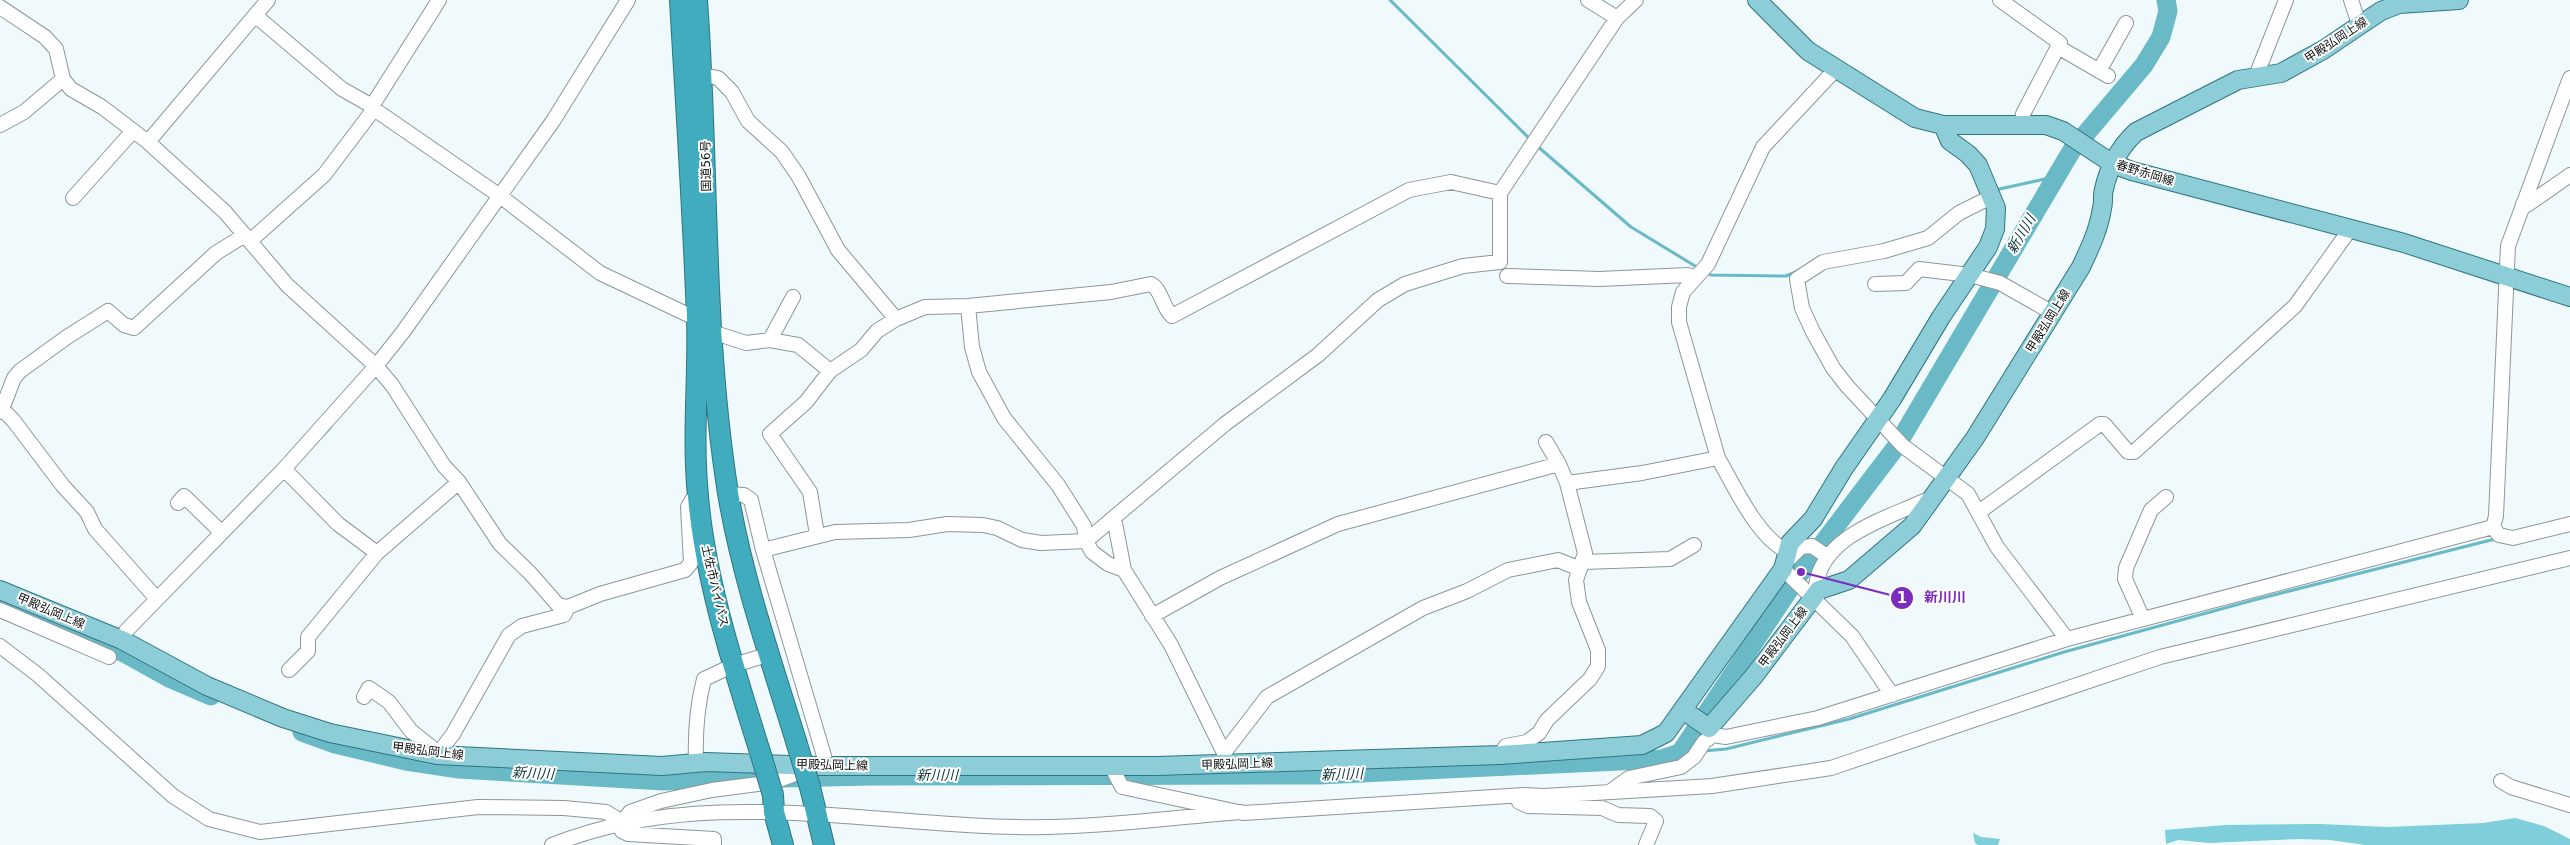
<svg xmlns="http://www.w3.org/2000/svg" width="2570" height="845" viewBox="0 0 2570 845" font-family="'DejaVu Sans','Noto Sans JP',sans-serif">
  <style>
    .forest { fill: #7ecedc }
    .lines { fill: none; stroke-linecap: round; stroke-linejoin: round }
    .stream { stroke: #69b9c7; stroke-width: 3 }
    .river { stroke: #69b9c7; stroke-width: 19 }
    .minor-casing { stroke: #8d9698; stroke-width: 16 }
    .major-casing { stroke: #2f7581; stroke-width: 20 }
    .highway-casing { stroke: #2f7581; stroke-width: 22 }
    .minor { stroke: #fff; stroke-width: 14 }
    .major { stroke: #8dcdd8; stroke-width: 18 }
    .highway { stroke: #41acbe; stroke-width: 20 }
    .highway-bridge-casing { stroke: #2f7581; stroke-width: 22; stroke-linecap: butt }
    .highway-bridge { stroke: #41acbe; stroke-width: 20 }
    .labels { text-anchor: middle; stroke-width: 4; stroke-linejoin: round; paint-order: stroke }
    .street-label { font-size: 12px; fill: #0d1010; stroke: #fff }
    .water-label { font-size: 14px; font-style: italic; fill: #0b3339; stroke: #fff }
    .leader { fill: none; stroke: #7b2cbf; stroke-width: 2 }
    .callout-dot { fill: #7b2cbf; stroke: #fff; stroke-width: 2 }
    .mark-label { font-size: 15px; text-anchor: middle; font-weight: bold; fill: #fff }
    .callout-label { font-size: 14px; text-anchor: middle; font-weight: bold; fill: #7b2cbf; stroke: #fff; stroke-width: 4; stroke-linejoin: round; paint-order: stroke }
  </style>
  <rect width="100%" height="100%" fill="#f0fafc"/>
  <path class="forest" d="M2515,818L2544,826L2570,839V845H2365L2330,840L2300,839L2209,843L2178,840L2166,844L2165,830L2225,825L2321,824L2388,827L2483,823Z
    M1973,833L1981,837L2000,839L1998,845H1978L1975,843Z"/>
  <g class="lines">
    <path class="stream" d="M1390,0L1532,141
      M1536,145L1631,227L1700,269
      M1995,190L2054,177
      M1706,272L1711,275L1786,276L1798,271
      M320,438L330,428
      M124,653V652
      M1703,751L1726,749L1849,719L2064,652L2254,600L2495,539
      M1680,753L1692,752"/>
    <path class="river" d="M0,603L124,653L169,678L211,696
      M302,732L335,744L406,761L459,769L664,781L870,776L1319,775L1661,759L1680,753L1801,572L1896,447L2072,150L2144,65L2161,37L2168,11L2166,0"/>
    <defs>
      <path id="minor" d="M1588,0L1617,18
        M2000,0L2060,43L2023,114L2022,124
        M2351,0L2359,24
        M0,7L45,37L56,49L63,79L71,89L102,107L148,142L225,212L287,285L376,366L392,385L444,466L459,482L500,544L530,573L558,605L568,607L600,594L685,570L691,563L688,507L692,500L698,497
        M256,16L342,89L372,106L374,109
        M2058,47L2108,76
        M2099,71L2126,23
        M703,75L718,78L732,92L748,121L782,152L799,177L838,250L896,319
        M2256,76L2286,0
        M372,106L439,0
        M0,125L24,112L63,79
        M148,142L268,0
        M1991,197L1959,213L1928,238L1884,251L1823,262L1797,279L1802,308L1813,332L1833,368L1847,386L1903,446L1968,494L1997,547L2067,639
        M73,198L133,131
        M2523,204L2527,205L2570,175
        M250,241L324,175L374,109L500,196L600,273L697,319L712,332L746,343L770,340L798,345L830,371L806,402L770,434L810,492L817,535
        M1507,276L1599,279L1688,275L1695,278
        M1875,284L1906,283L1919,269L1970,275L2000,283L2053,313
        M968,306L972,347L979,372L1004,418L1058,485L1084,526L1086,541L1092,552L1108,564L1124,570
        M770,340L793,297
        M830,371L861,350L877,331L896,319L925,307L968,306L1111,292L1151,284C1162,290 1162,307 1172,316L1409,190L1451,182L1500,193
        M2,409L14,378L20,371L67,337L108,311L124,325L134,328L216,253L245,235
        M0,412L2,409L13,420L63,486L87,512L95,529L157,599
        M1546,442L1559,464
        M1718,458L1679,322V307L1683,292L1708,264L1763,147L1835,70
        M284,469L338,524L377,553
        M1567,483L1642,473L1718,458C1735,487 1756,535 1786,551
        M728,494L744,495L751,500L763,550L827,766
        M178,503L184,496L217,528L220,534
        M1979,512L2100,424H2104L2128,452H2134L2295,306L2351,228
        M1114,518L1124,570L1171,645L1224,753V760
        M2493,527L2499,535L2513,538L2570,524
        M763,550L835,532L909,530L947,524L983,525L997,528L1022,540L1041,543L1086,541L1225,424L1318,355L1378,300L1405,284L1463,266L1500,262V193L1617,18L1636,0
        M1787,561L1801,547L1812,546L1828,557
        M1583,562L1670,559L1694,545
        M1783,569L1852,636L1892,695
        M1819,590L1816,585C1823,536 1885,519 1924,501L1933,499
        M0,610L109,657
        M1152,616L1220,578L1338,524L1559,464L1567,483L1585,553L1576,580L1579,602L1598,650V666L1590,679L1547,720L1539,733L1527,742L1506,746L1500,755
        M2143,619L2125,579L2126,568L2151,510L2166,497
        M122,640L126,631L284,469L376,366L403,332L553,121L628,0
        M0,646L38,675L173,796L209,819L260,832L478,807L564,808L606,812L622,822
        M289,670L308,651V637L377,553L459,482
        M364,697L369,688L389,702L411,731L431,747L433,754
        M1709,728L1713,735L1726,737L1818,718L2067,639L2493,527L2496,516L2508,246L2570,78
        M1224,753L1267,697L1423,608L1467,591L1508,570L1558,560L1580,569
        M437,755L453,734L509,635L522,626L564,615L568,607
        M696,763C695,735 697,706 704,679L734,665L770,654
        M1111,766L1122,787L1243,813L1524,795
        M2501,781L2511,787L2570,805
        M1611,791L1629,778L1681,767L1694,757L1704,742L1713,735
        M552,845C711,781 883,830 1049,827C1113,826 1177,817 1241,812
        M714,845V839L628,834L622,831V822L630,812L661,801L712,790L774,782L811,768
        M1646,845L1656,821L1650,816L1618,815L1602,808L1528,806L1519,802L1524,795L1544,796L1712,786L1831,768L2160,657L2570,558"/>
      <path id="major" d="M1757,0L1808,51L1915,118L1943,125H2046L2063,131L2113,164L2132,171L2404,243L2570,297
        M0,590L122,640L207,686L283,718L330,733L437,755L662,766L706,762L817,766H1157L1500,755L1642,745L1666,733L1783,569L1790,543L1813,519L1844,468L1892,399L1941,317L1988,247L1995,229L1996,208L1978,165L1968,154L1950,141L1943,125
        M1683,710L1709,728L1754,676L1819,590L1849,580L1912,526L1975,438L2081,267C2090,248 2099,229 2102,208C2104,202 2102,195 2104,189C2109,167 2120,147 2136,132L2238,80L2281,73L2323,50L2381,11L2399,4L2459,0"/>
      <path id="highway" d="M680,0C686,105 693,211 697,317C699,377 692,436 698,496C705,581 735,671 760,752
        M697,0C709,164 702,330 728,493C742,577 771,660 796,741
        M810,787L824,845
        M773,795L774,812L783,845"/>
    </defs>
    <use href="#minor" class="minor-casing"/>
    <use href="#major" class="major-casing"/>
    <use href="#highway" class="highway-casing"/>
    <use href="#minor" class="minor"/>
    <use href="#major" class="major"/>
    <use href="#highway" class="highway"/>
    <defs>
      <path id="highway-bridge" d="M796,741L810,787
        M760,752L773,795"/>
    </defs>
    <use href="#highway-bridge" class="highway-bridge-casing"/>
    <use href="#highway-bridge" class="highway-bridge"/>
  </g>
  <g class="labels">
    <g class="street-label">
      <text transform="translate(2336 40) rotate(-33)" y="4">甲殿弘岡上線</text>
      <text transform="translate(706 166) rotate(-91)" y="4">国道56号</text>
      <text transform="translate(2145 173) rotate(17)" y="4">春野赤岡線</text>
      <text transform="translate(2048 321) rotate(-58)" y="4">甲殿弘岡上線</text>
      <text transform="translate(715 586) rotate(77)" y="4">土佐市バイパス</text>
      <text transform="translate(51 611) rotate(23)" y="4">甲殿弘岡上線</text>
      <text transform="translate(1783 637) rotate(-53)" y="4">甲殿弘岡上線</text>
      <text transform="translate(428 751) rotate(7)" y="4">甲殿弘岡上線</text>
      <text transform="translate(1237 764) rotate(-2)" y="4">甲殿弘岡上線</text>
      <text transform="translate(832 765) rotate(1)" y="4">甲殿弘岡上線</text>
    </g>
    <g class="water-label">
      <text transform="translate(2021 234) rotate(-60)" y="5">新川川</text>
      <text transform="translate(533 773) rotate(3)" y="5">新川川</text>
      <text transform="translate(1342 774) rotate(-2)" y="5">新川川</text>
      <text x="937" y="780">新川川</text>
    </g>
  </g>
  <path class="leader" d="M1801 572L1902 598"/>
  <g class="callout-dot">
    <circle cx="1801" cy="572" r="5"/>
    <circle cx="1902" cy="598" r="12"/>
  </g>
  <g class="mark-label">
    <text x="1902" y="603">1</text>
  </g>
  <g class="callout-label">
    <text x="1945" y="602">新川川</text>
  </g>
</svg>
